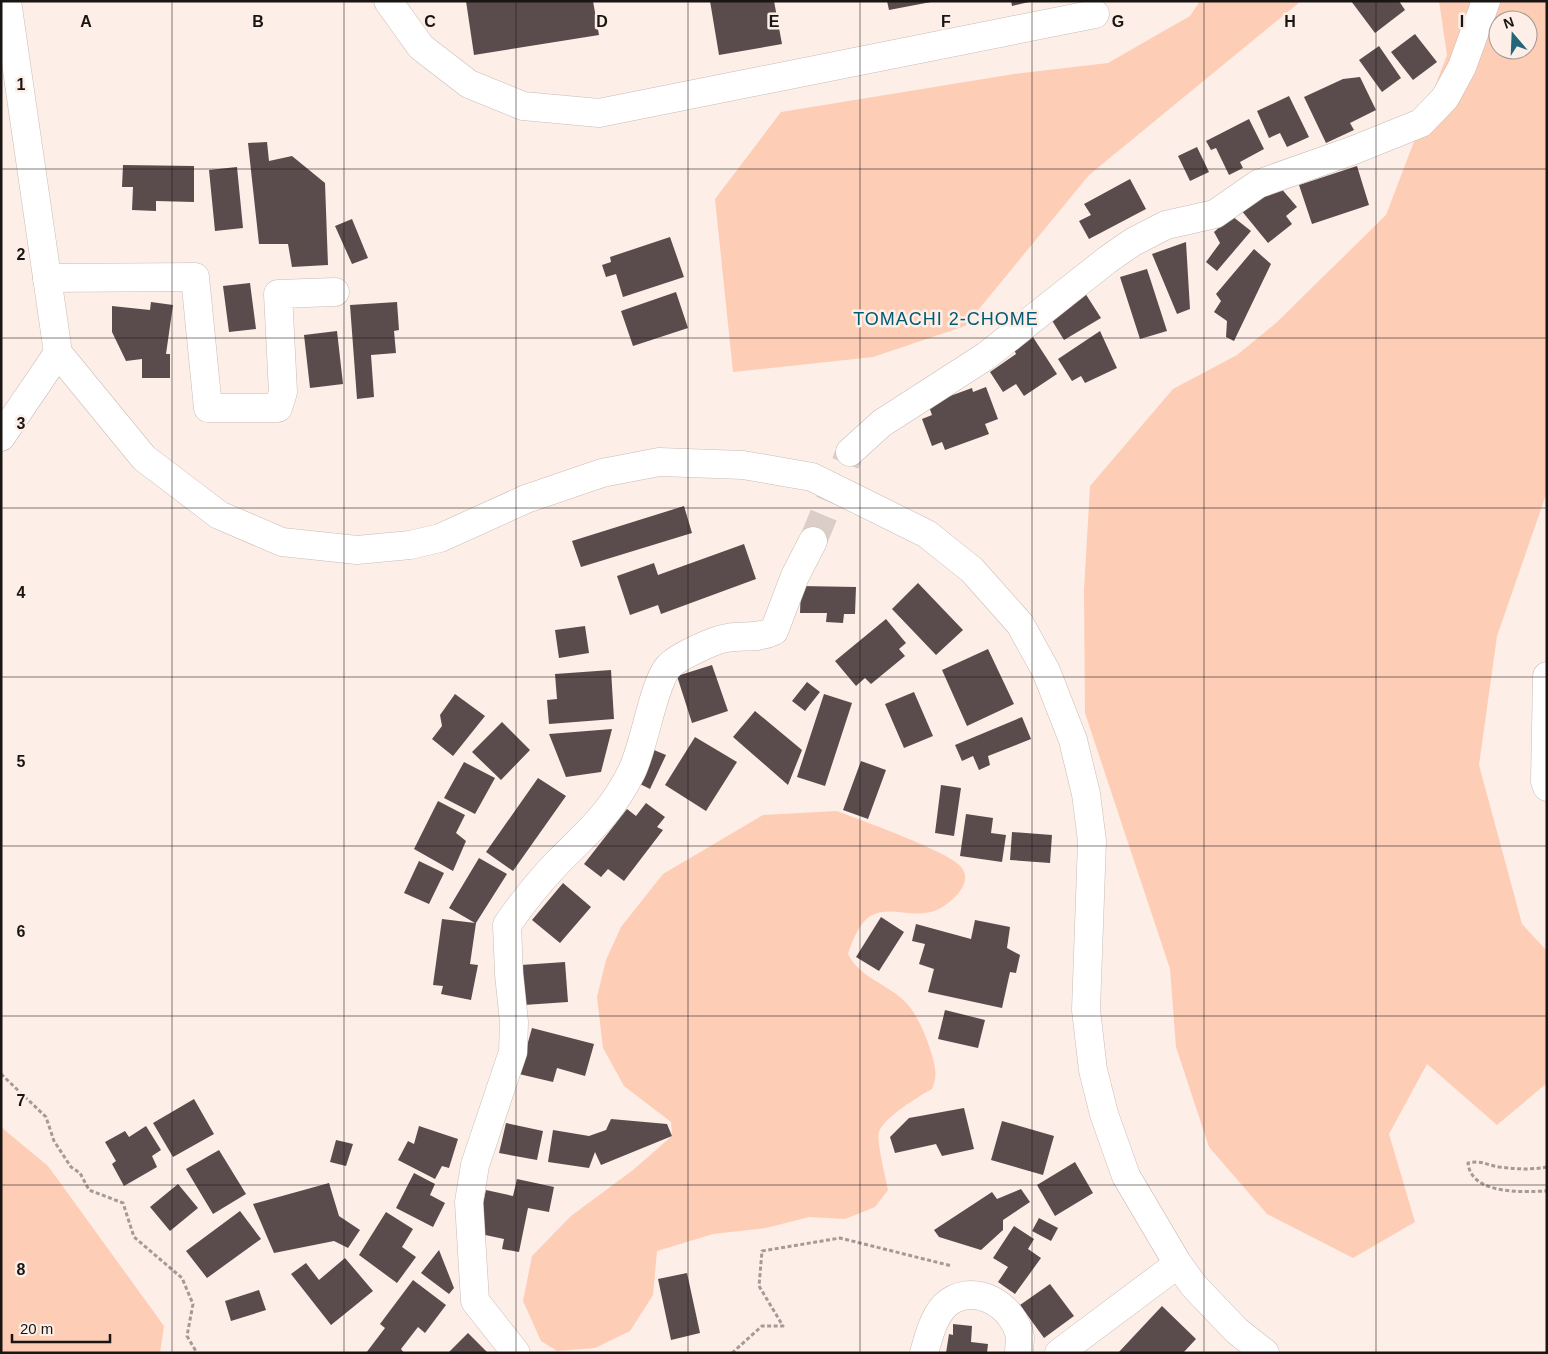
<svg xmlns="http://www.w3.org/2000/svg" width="1548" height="1354" viewBox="0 0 1548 1354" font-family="Arial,sans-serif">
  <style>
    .green { fill: #fecdb5; fill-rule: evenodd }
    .building { fill: #5a4c4c }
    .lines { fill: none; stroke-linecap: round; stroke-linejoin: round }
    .minor-tunnel { stroke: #dbcdc8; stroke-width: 28; stroke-dasharray: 28 14; stroke-linecap: butt }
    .minor-casing { stroke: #c9bcb5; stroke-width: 29 }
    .tertiary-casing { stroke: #c9bcb5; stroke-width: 29 }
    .secondary-casing { stroke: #c9bcb5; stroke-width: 29 }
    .path { stroke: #a59a95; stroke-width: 3; stroke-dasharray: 4 2.5; stroke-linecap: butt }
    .minor { stroke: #fff; stroke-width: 28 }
    .tertiary { stroke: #fff; stroke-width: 28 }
    .secondary { stroke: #fff; stroke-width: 28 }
    .grid { fill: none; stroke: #191512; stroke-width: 1; stroke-opacity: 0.55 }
    .labels { text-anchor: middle; stroke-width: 5; stroke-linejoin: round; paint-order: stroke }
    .neighbourhood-label { font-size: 18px; letter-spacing: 1px; fill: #005a70; stroke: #fdeee8 }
    .grid-label { font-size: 16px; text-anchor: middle; font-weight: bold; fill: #191512; stroke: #fdeee8; stroke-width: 5; stroke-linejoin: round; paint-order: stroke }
  </style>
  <rect width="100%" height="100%" fill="#fdeee8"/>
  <path class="green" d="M1200,1H1301L1089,175L965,326L873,357L733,372L715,199L781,112L1014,74L1108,63L1190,16Z
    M1439,1H1547V492L1497,636L1479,765L1522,924L1547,951V1083L1497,1125L1427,1064L1389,1134L1415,1222L1353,1258L1267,1214L1209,1147L1176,1047L1170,969L1085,713L1084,590L1090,486L1173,389L1237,355L1276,323L1386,215L1447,55ZM1498,20H1528V50H1498Z
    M837,811C860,820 951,852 962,868C973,884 952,902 939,909C916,920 893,906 875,914C860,919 853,940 848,954C860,979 892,985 909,1006C919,1019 926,1036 931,1052C935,1065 938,1076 932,1089C919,1096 883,1118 879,1132C876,1140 886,1179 888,1190L875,1207L845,1219L809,1217L766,1228L713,1234L657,1251L653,1295L630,1331L595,1348L557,1351L541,1341L523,1301L532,1256L571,1216L633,1170L672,1136L671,1122L624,1086L603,1048L597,997L606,960L621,927L663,874L763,815Z
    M1,1127L48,1166L164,1326L160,1353H1Z"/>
  <path class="building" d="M466,1H593L599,35L474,55Z
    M710,1H774L782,44L719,55Z
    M887,1H931V2L889,10Z
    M1011,1H1028L1029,2L1012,6Z
    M1351,1H1399L1405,10L1375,33Z
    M1415,34L1437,62L1413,80L1391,52Z
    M1379,46L1401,78L1382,92L1359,60Z
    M1360,77L1376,110L1350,123L1354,130L1326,143L1304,97L1343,79Z
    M1289,96L1309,137L1287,147L1280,133L1269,138L1257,111Z
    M1249,119L1264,149L1240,162L1243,168L1229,175L1216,148L1211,150L1206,141Z
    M267,142L269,161L292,156L325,183L328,265L292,267L288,244H259L248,143Z
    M1197,147L1209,172L1190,181L1178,156Z
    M123,165L194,166V202L156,201V211L132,210L133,187H122Z
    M1357,166L1369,205L1312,224L1299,185Z
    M237,167L243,228L215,231L209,170Z
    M1130,179L1146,209L1089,239L1079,221L1091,215L1084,204Z
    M1280,187L1297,207L1286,216L1292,224L1268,243L1241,210L1265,191L1270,195Z
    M1232,216L1251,231L1217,271L1206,262L1220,243L1214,232Z
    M352,219L368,258L352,264L335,226Z
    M670,237L684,277L623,297L616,274L606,277L602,265L611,262L610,257Z
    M1186,242L1190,309L1177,314L1152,254Z
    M1254,249L1271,264L1234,341L1226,337L1227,321L1214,312L1221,301L1216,294Z
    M1147,269L1167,331L1140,339L1120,277Z
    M250,283L256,329L229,332L223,286Z
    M676,292L688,328L633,346L621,311Z
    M1085,293L1101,318L1064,340L1048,314Z
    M151,302L173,305L166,354H170V378H142V359L126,361L112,332V306L150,310Z
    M397,302L399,330L394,331L396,353L371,355L374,397L357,399L350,305Z
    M337,331L343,384L310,388L304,335Z
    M1100,331L1117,368L1085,383L1081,376L1072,381L1058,359Z
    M1031,334L1057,374L1024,396L1016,384L1003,392L990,372L1016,354L1012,345Z
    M986,387L998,419L985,424L989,434L945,450L942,442L932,446L922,419L932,415L928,404L972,388L973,392Z
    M684,506L692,533L581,567L572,541Z
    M744,544L756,579L661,614L658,605L630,615L617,576L654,563L658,575Z
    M918,583L963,630L936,655L892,609Z
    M801,586L856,587L855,614H844L843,623L826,622L827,613H800Z
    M886,619L906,643L899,649L905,656L871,684L865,678L856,686L835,661Z
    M585,626L589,653L559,658L555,630Z
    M988,649L1014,704L967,726L942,670Z
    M712,665L728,711L692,723L677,676Z
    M611,670L614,719L549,724L547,700L557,699L555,674Z
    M807,682L820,692L805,711L792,701Z
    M914,692L933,736L904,748L885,704Z
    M455,694L485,716L453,756L432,739L442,726L440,715Z
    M824,694L852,703L825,786L797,777Z
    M755,711L802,750L788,785L733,737Z
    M1022,717L1031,739L988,756L990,765L979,770L973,756L962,761L955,745Z
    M502,722L530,750L501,780L472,752Z
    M612,729L601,772L566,777L549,734Z
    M695,737L737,762L706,811L665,785Z
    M654,750L666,755L650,789L638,783Z
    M861,761L886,770L868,819L843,810Z
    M464,762L495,778L475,814L444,798Z
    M538,778L566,796L513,871L486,852Z
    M941,785L961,788L954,836L935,833Z
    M438,801L465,815L456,833L466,841L453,871L414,849Z
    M646,803L665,817L657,827L663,830L624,881L608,869L601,877L584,864L627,809L636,816Z
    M966,814L993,818L991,833L1006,835L1002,862L960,856Z
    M1012,832L1052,835L1050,863L1010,860Z
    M479,858L507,874L476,923L470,964L478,965L471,1000L441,994L443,986L433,985L442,919L475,923L449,908Z
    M419,861L444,873L429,904L404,893Z
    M563,883L591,907L560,943L532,920Z
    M881,917L904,932L879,971L856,957Z
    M975,920L1010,927L1007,948L1020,955L1016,973L1010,972L1002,1008L928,992L934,969L919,964L925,944L912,941L916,924L971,939Z
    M565,962L568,1002L524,1005L521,965Z
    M945,1010L985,1020L978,1048L938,1039Z
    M532,1028L594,1044L585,1076L557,1068L553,1082L519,1074Z
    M194,1099L214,1134L173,1157L153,1123Z
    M964,1108L974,1149L942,1156L936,1144L895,1153L890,1137L909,1118Z
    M611,1119L667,1124L672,1136L601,1165L595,1152L589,1168L548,1162L553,1130L589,1136L606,1130Z
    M1002,1121L1054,1136L1043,1175L991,1160Z
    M506,1123L543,1131L537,1160L499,1153Z
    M146,1126L161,1150L152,1156L157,1167L124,1186L112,1164L116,1161L105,1142L125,1131L129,1137Z
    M419,1126L458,1139L449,1168L442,1166L435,1179L398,1160L408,1141L414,1144Z
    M336,1140L353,1144L346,1166L330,1162Z
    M219,1150L246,1194L213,1214L186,1169Z
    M1075,1162L1093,1193L1055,1216L1037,1185Z
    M414,1173L435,1184L430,1195L445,1203L433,1227L396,1208Z
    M517,1179L554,1187L549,1212L528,1208L519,1252L502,1249L504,1239L476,1233L486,1190L513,1196Z
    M329,1183L339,1216L360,1230L348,1248L334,1241L274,1253L253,1204Z
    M178,1184L198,1208L170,1231L150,1207Z
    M1021,1189L1030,1202L1003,1220V1230L981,1250L939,1237L934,1230L992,1192L997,1199Z
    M240,1211L261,1239L207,1278L186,1251Z
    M386,1212L413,1229L402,1247L416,1257L397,1283L359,1255Z
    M1039,1218L1058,1228L1051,1241L1032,1231Z
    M1014,1226L1034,1239L1028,1249L1041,1258L1015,1294L998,1282L1008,1267L993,1258Z
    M439,1250L454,1288L449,1294L421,1273Z
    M345,1258L373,1291L331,1325L291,1274L306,1263L319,1280Z
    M687,1273L700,1333L671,1340L658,1279Z
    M413,1280L446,1305L425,1333L418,1327L401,1349L404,1353H366L385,1328L380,1324Z
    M1050,1284L1074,1316L1044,1338L1020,1305Z
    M259,1290L266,1310L231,1321L225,1301Z
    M1162,1306L1196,1339L1183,1353H1118Z
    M953,1324L972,1326L971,1342L988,1344L987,1353H946L949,1334L953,1335Z
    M468,1333L488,1353H448Z"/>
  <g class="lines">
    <path class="minor-tunnel" d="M813,541L850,452"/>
    <defs>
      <path id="minor" d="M388,1L421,47L469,84L523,106L599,113L1095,14
        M47,278L195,277L208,408H278L283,392L278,294L335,292
        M1,437L58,353
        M850,452L882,423L986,356L1107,260L1133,242L1166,225L1215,214L1258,184L1354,150L1421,123L1445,98L1462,67L1486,1
        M516,1353L475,1301L469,1202L475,1165L513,1052L514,1022L509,974L507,925C522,903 539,882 557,863C588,832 611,813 631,773C645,746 653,683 669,666C678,657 713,640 727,638C744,635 758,639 774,631L795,576L813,541
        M924,1353C929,1336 934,1313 949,1302C977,1283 1014,1306 1020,1337C1020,1342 1019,1348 1019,1353
        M1059,1353L1178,1264"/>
      <path id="tertiary" d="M7,1L58,353L144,458L219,515L282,542L357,550L410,545L440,538L526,499L602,473L659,462L743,465L812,477L927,534L972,570L1020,624L1046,671L1073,740L1086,794L1092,841L1086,1010L1093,1070L1104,1114L1126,1176L1178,1264L1194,1286L1237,1331L1265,1353"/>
      <path id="secondary" d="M1547,676L1545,781L1547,787"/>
    </defs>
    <use href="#minor" class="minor-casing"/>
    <use href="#tertiary" class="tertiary-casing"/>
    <use href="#secondary" class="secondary-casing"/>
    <path class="path" d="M1,1074L46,1117L54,1141L71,1167L80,1173L89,1190L123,1203L134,1237L182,1278L193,1304L187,1336L197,1353
      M1547,1167C1531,1170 1515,1169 1499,1167C1486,1165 1483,1160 1468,1163C1471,1195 1523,1192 1547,1191
      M732,1353L762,1326H783L759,1286L762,1251L840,1238L952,1266"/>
    <use href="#minor" class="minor"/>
    <use href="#tertiary" class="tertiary"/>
    <use href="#secondary" class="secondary"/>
  </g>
  <path class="grid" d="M172,1V1353M344,1V1353M516,1V1353M688,1V1353M860,1V1353M1032,1V1353M1204,1V1353M1376,1V1353M1,169H1547M1,338H1547M1,508H1547M1,677H1547M1,846H1547M1,1016H1547M1,1185H1547"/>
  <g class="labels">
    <g class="neighbourhood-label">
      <text x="946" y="325">TOMACHI 2-CHOME</text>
    </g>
  </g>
  <g class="grid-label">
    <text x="86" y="27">A</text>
    <text x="258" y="27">B</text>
    <text x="430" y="27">C</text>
    <text x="602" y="27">D</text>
    <text x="774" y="27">E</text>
    <text x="946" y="27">F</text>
    <text x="1118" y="27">G</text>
    <text x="1290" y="27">H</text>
    <text x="1462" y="27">I</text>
    <text x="21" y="90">1</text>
    <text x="21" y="260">2</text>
    <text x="21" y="429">3</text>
    <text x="21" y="598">4</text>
    <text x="21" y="767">5</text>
    <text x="21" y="937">6</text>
    <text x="21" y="1106">7</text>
    <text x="21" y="1275">8</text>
  </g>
  <rect width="1548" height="1354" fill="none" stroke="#191512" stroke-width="5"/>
  <g transform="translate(1513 35) rotate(341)"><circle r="24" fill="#fdeee8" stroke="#a29792"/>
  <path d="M0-4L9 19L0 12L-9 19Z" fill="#246679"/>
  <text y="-8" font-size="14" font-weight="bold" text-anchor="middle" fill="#191512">N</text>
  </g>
  <path d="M12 1334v8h98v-8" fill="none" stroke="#191512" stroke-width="2.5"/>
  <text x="20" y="1334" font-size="15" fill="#191512" stroke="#fdeee8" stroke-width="4" paint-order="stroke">20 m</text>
</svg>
